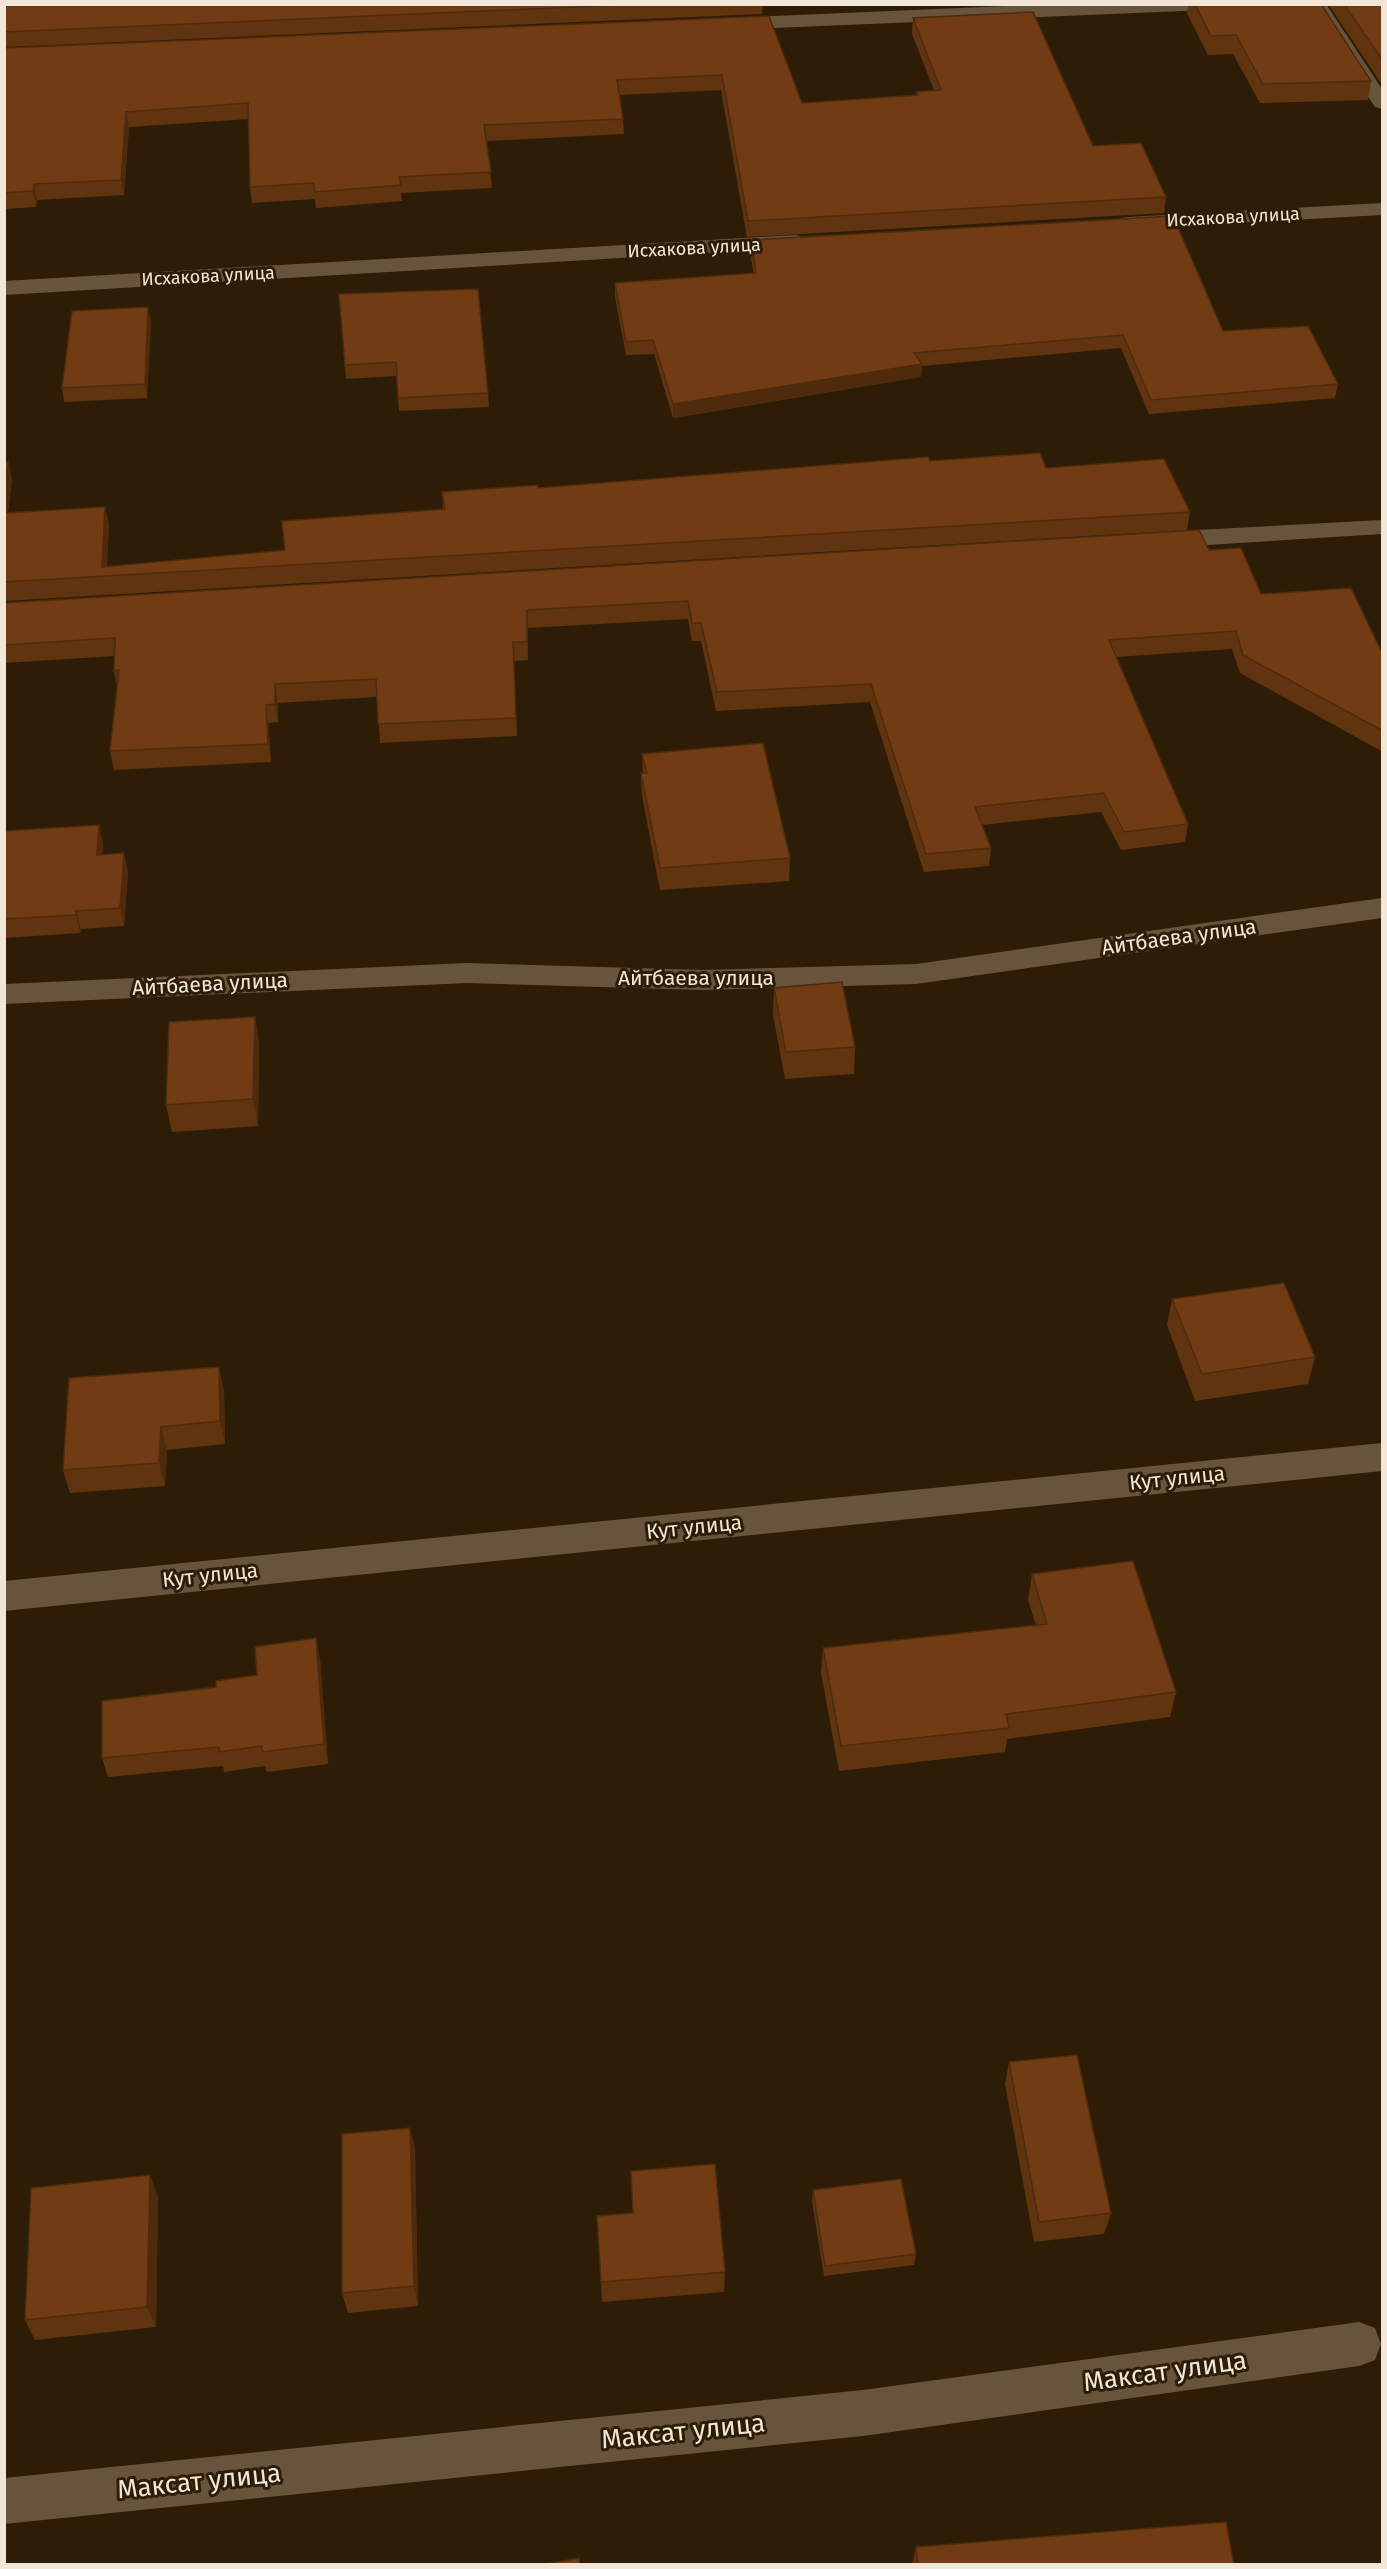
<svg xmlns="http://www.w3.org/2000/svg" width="1387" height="2569" viewBox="0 0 1387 2569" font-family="'Fira Sans',sans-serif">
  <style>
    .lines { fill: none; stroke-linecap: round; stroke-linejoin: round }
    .street { fill: #68543c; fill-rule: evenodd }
    .wall { fill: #613410 }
    .shaded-wall { fill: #4f2a0d }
    .building { fill: #713c13; stroke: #4f2a0d; stroke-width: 1.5 }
    .labels { text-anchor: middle; stroke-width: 6; stroke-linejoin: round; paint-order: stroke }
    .far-street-label { font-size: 18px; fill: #f2e6d9; stroke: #2d1d06 }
    .street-label { font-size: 21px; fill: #f2e6d9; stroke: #2d1d06 }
    .near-street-label { font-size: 26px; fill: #f2e6d9; stroke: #2d1d06 }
  </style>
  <rect width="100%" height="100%" fill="#2d1d06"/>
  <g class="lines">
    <path class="street" d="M1056,4H1216L1214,8L1207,10L726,30L719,28L716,24L719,20L726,18Z
      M1307,4H1326L1382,89V109L1375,107Z
      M1382,203V215L1129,229L1121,228L1118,223L1121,218L1129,217Z
      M796,235L804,237L807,242L804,247L4,295V281Z
      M1382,520V534L1159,548L1150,545L1146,540L1150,535L1159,532Z
      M1382,898V918L916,984L703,990L467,983L4,1004V984L467,963L703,970L916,964Z
      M1382,1443V1471L4,1611V1581Z
      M1359,2322L1375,2328L1381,2344L1375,2360L1359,2366L863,2436L4,2524V2478L863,2390Z"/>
  </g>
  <path class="wall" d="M4,4H763L762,14L4,47Z
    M1188,4H1321L1371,81L1368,100L1260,103L1233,54L1208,55L1187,13Z
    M1328,4H1383V86Z
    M769,16L802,103L916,95V92L934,90L912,34L913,18L1166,197L1164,213L747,237L721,90L619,95L623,119L624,134L487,141L492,188L401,193L402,201L316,208L315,199L252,203L250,187L249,119L129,127L124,195L37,200L36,207L4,209V48Z
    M751,240L1223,331L1338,384L1335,398L1149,414L1121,348L922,366L921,377L673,418L654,354L626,355L615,297V283L754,273L750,254Z
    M339,294L488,393L489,407L399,411L396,376L346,379Z
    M151,321L147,398L64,402L62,388Z
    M930,461L1046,468L1190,512L1187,530L4,601V462H8L12,480L8,513L105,507L109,525L107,567L285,550L443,509L442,492L538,488Z
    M1209,550L1261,594L1383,655V752L1240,673L1232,649L1116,657L1188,824L1185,842L1121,850L1101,812L982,825L991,848L989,866L924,872L870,702L716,711L701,641H692L688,619L528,628V660L514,661L517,736L380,743L377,697L278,703V722L268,723L271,762L114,770L110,751L117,686L114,671L115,656L4,663V603Z
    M642,754L790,858L789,881L660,890L642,796L641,773H643Z
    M99,825L103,844L102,855L128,871L124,926L81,929L80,933L4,938V831Z
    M774,988L855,1047L854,1074L785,1079L773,1015Z
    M255,1017L259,1044L258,1126L172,1132L166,1105Z
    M1172,1299L1315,1357L1308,1384L1195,1401L1167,1325Z
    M224,1390L225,1444L167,1450L165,1486L70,1493L63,1470Z
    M1032,1574L1176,1692L1170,1717L1007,1739L1005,1752L839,1771L821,1673L823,1648L1036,1625L1028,1600Z
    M320,1659L328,1764L267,1772L265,1766L224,1772L223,1766L108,1777L102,1758L216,1687L257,1675Z
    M1009,2062L1111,2213L1104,2234L1034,2242L1005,2084Z
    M410,2128L415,2149L418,2306L348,2313L342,2293Z
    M150,2175L158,2197L156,2327L35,2340L25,2320Z
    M813,2190L916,2254L914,2265L824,2276L812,2201Z
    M725,2272L724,2292L602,2302L601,2282Z
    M916,2547L1234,2565H912Z"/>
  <path class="shaded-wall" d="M126,112L129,127L124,195L121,180Z
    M34,184L37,200L36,207L33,191Z
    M148,307L151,321L147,398L145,384Z
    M922,364L921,377L673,418V404Z
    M8,462L12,480L5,531L4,489Z
    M105,507L109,525L106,576L102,567Z
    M527,610L528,628V660L527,642Z
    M275,684L278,703V722L275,704Z
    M266,705L268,723L271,762L268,744Z
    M99,825L103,844L101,874L97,855Z
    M124,853L128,871L124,926L120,908Z
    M76,911L81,929L80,933L76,915Z
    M255,1017L259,1044L258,1126L253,1099Z
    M219,1367L224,1390L225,1444L220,1421Z
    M161,1427L167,1450L165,1486L159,1463Z
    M316,1638L320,1659L328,1764L324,1744Z
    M410,2128L415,2149L418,2306L414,2286Z
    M150,2175L158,2197L156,2327L147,2307Z"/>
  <path class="building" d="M4,4H644L4,32Z
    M1195,4H1321L1371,81L1263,84L1236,35L1211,36Z
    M1344,4H1383V61Z
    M1033,12L1093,146L1141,143L1166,197L748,221L722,75L617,80L623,119L484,125L491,172L399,177L401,185L315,192L314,183L250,187L248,103L126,112L121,180L34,184L33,191L4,193V48L769,16L802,103L918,95L916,92L941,90L913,18Z
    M1173,216L1223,331L1308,326L1338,384L1151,400L1123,335L914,353L922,364L673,404L653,340L626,342L615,283L756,273L751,240Z
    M478,289L488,393L398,398L396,362L345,365L339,294Z
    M148,307L145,384L62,388L72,311Z
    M1040,453L1046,468L1164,459L1190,512L4,582V513L105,507L102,567L285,550L282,521L445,509L442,492L538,485V488L928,457L930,461Z
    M4,462H8L4,489Z
    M1199,530L1209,550L1241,548L1261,594L1351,588L1383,655V731L1243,655L1236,631L1109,640L1188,824L1124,832L1104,793L975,807L991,848L926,854L871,684L717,692L701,623H692L688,601L527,610V642H513L516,718L378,724L376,679L275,684V704L266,705L268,744L110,751L119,670L114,671L115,638L4,645V603Z
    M763,743L790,858L660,868L641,773H647L642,754Z
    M99,825L97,855L124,853L120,908L76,911V915L4,919V831Z
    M842,982L855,1047L786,1052L774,988Z
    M255,1017L253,1099L166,1105L169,1022Z
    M1284,1283L1315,1357L1202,1374L1172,1299Z
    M219,1367L220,1421L161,1427L159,1463L63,1470L69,1378Z
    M1133,1561L1176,1692L1006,1714L1009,1728L841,1746L823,1648L1047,1624L1032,1574Z
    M316,1638L324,1744L262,1752V1746L219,1752V1747L102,1758V1701L216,1687V1681L257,1675L255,1647Z
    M1077,2055L1111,2213L1039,2222L1009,2062Z
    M410,2128L414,2286L342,2293V2134Z
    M715,2164L725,2272L601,2282L597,2216L633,2213L631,2171Z
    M150,2175L147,2307L25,2320L31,2188Z
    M901,2179L916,2254L825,2266L813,2190Z
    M1226,2522L1234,2565H918L916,2547Z
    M579,2558L580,2565H541Z"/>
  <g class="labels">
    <g class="far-street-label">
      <text transform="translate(1233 217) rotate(-3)" y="6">Исхакова улица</text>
      <text transform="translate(694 248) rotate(-3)" y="6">Исхакова улица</text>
      <text transform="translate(208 276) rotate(-3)" y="6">Исхакова улица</text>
    </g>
    <g class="street-label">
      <text transform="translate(1179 937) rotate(-8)" y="7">Айтбаева улица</text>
      <text x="696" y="985">Айтбаева улица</text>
      <text transform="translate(210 984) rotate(-3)" y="7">Айтбаева улица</text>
      <text transform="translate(1177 1478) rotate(-6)" y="7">Кут улица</text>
      <text transform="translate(694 1527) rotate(-6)" y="7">Кут улица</text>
      <text transform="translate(210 1575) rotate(-6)" y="7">Кут улица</text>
    </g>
    <g class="near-street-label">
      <text transform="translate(1165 2371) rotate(-8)" y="9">Максат улица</text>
      <text transform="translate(683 2431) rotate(-6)" y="9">Максат улица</text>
      <text transform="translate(199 2481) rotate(-6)" y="9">Максат улица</text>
    </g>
  </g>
  <rect width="1387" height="2569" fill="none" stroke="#f2e6d9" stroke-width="12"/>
</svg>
